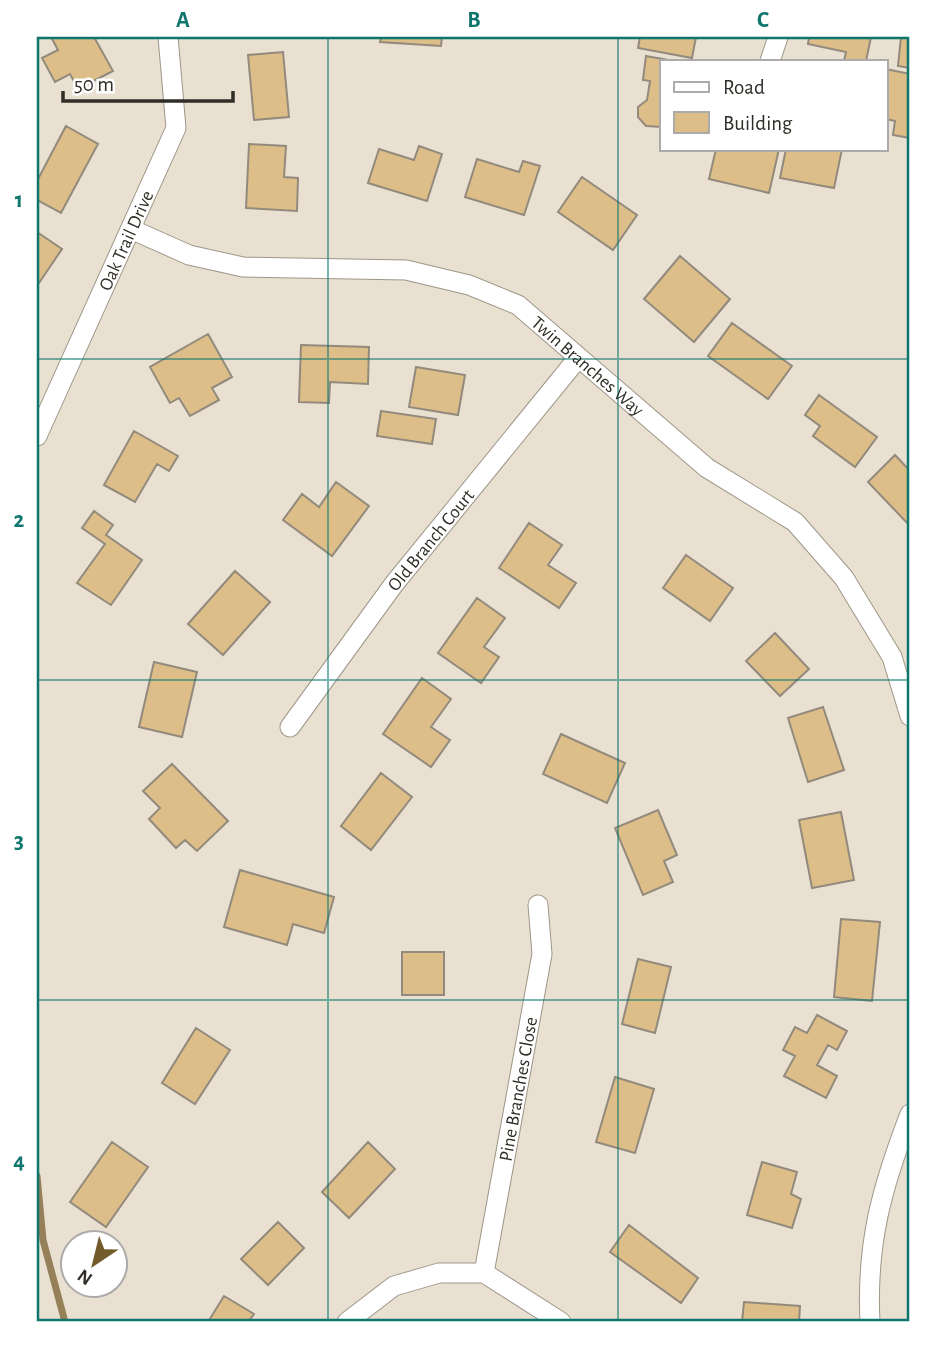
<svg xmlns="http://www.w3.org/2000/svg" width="947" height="1359" viewBox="0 0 947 1359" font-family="'Alegreya Sans',sans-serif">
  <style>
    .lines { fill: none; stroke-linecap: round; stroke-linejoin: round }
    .stream { stroke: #968059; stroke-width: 7 }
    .building { fill: #ddbe89; stroke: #928a7c; stroke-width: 2 }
    .street-casing { stroke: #9e9689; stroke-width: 21 }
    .street { stroke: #fff; stroke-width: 19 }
    .grid { fill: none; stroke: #0f766e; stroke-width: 2; stroke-opacity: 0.55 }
    .labels { text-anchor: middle; stroke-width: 5; stroke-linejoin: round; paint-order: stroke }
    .street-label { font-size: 19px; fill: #312e28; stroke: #fff }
    .neatline { fill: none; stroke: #0f766e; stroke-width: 2.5 }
    .grid-label { font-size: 23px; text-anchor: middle; font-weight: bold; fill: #0f766e }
  </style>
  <rect width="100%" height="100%" fill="#e9e0d1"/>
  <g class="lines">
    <path class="stream" d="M37,1176L43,1240L65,1322"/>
  </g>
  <path class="building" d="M51,37H94L113,71L78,89L70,74L55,82L42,58L58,50Z
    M381,37H442L441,46L380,42Z
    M640,37H696L692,58L638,48Z
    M809,37H871L866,61H844L846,52L808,44Z
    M901,37H910V68L898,66Z
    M283,52L289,117L254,120L248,55Z
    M646,56L674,61H662V127L646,126L638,117V107L647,100L650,81L643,80Z
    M886,69L910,74V138L893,135L895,121L886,119Z
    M66,126L98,144L61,213L37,200V181Z
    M249,144L286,146L284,177L298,178L297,211L246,208Z
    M419,146L442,154L427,201L368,183L379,149L414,160Z
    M716,149H779L769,193L709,179Z
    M786,149H842L834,188L780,178Z
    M477,159L519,172L523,161L540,166L524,215L465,197Z
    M582,177L637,215L613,250L558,212Z
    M37,232L62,249L39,283L37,281Z
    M680,256L730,299L694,342L644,299Z
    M732,323L792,366L768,399L708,356Z
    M208,334L232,377L212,388L219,400L190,416L179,398L170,403L150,367Z
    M301,345L369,347L368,384L330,382L329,403L299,402Z
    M416,367L465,375L458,415L409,407Z
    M819,395L877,437L855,467L813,436L820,426L805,415Z
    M381,411L436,419L432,444L377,436Z
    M134,431L178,456L169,471L157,464L135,502L104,485Z
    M895,455L910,471V526L868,482Z
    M336,482L369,506L332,556L283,520L302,494L319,507Z
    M94,511L113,525L106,535L142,560L111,605L77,583L105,544L82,528Z
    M529,523L562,545L548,565L576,583L559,608L499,568Z
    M686,555L733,588L710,621L663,588Z
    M235,571L270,602L223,655L188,624Z
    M477,598L505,618L484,647L499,657L481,683L438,653Z
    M775,633L809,669L780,696L746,661Z
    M154,662L197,672L182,737L139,727Z
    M422,678L451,699L431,727L450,740L431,767L383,734Z
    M823,707L844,770L808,782L788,718Z
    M561,734L625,763L607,803L543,774Z
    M172,764L228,821L197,851L185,840L176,848L149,819L160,808L143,791Z
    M381,773L412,797L371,850L341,826Z
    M658,810L677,855L664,861L673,882L643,895L615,828Z
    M841,812L854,880L812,888L799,820Z
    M240,870L334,897L324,933L293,924L287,945L224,927Z
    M841,919L880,922L872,1001L834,997Z
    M402,952H444V995H402Z
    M638,959L671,967L655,1033L622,1024Z
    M817,1015L847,1031L837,1050L828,1045L817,1065L837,1076L826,1098L784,1076L795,1056L783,1050L795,1027L807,1033Z
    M196,1028L230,1050L195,1104L162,1083Z
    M615,1077L654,1089L635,1153L596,1142Z
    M112,1142L148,1167L106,1227L70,1202Z
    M368,1142L395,1169L349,1218L322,1192Z
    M762,1162L797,1172L791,1194L801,1199L792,1228L747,1215Z
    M278,1222L304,1248L268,1285L241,1259Z
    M629,1225L698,1278L681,1303L610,1252Z
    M224,1296L254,1314L248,1322H208Z
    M744,1302L800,1306L799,1322H742Z"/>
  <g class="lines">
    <defs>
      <g id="street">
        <path d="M770,61L778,37"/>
        <path id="s1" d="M133,230L189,255L243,267L406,270L469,285L518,305L707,468L795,522L844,578L892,657L910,716"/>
        <path id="s2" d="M37,436L176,128L168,37"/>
        <path id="s3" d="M290,727L394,584L578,358"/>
        <path id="s4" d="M484,1273L542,954L538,905"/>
        <path d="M347,1322L394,1286L439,1273H484L561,1322"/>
        <path d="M870,1322C866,1243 882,1187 910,1114"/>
      </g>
    </defs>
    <use href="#street" class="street-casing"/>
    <use href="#street" class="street"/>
  </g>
  <path class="grid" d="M328,37V1322M618,37V1322M37,359H910M37,680H910M37,1000H910"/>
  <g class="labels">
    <g class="street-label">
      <text dy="7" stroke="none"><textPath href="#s2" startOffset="215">Oak Trail Drive</textPath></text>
      <text dy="7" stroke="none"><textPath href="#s1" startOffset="490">Twin Branches Way</textPath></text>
      <text dy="7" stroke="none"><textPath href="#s3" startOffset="234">Old Branch Court</textPath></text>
      <text dy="7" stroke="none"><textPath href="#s4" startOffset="187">Pine Branches Close</textPath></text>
    </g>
  </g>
  <rect width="947" height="1359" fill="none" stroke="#ffffff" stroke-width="77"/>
  <rect x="660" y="60" width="228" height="91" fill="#ffffff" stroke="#adaba9" stroke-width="2"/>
  <rect x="674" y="82" width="35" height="10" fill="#ffffff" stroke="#adaba9" stroke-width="2"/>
  <text x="723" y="94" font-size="21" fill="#312e28">Road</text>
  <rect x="674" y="112" width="35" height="21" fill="#ddbe89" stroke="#adaba9" stroke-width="2"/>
  <text x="723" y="130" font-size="21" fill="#312e28">Building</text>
  <g transform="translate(94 1264) rotate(215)"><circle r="33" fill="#ffffff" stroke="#adaba9" stroke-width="2"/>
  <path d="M0-5L12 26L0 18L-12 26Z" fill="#735a2b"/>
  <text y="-10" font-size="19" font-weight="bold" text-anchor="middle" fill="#312e28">N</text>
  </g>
  <path d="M63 91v10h170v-10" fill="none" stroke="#312e28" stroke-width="3.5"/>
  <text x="74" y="91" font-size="21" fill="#312e28" stroke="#ffffff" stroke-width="5" paint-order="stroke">50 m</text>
  <rect x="38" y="38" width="870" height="1282" class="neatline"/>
  <g class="grid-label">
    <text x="183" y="27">A</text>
    <text x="474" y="27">B</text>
    <text x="763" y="27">C</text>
    <text x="19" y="207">1</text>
    <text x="19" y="527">2</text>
    <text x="19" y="848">3</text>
    <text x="19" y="1168">4</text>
  </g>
</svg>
